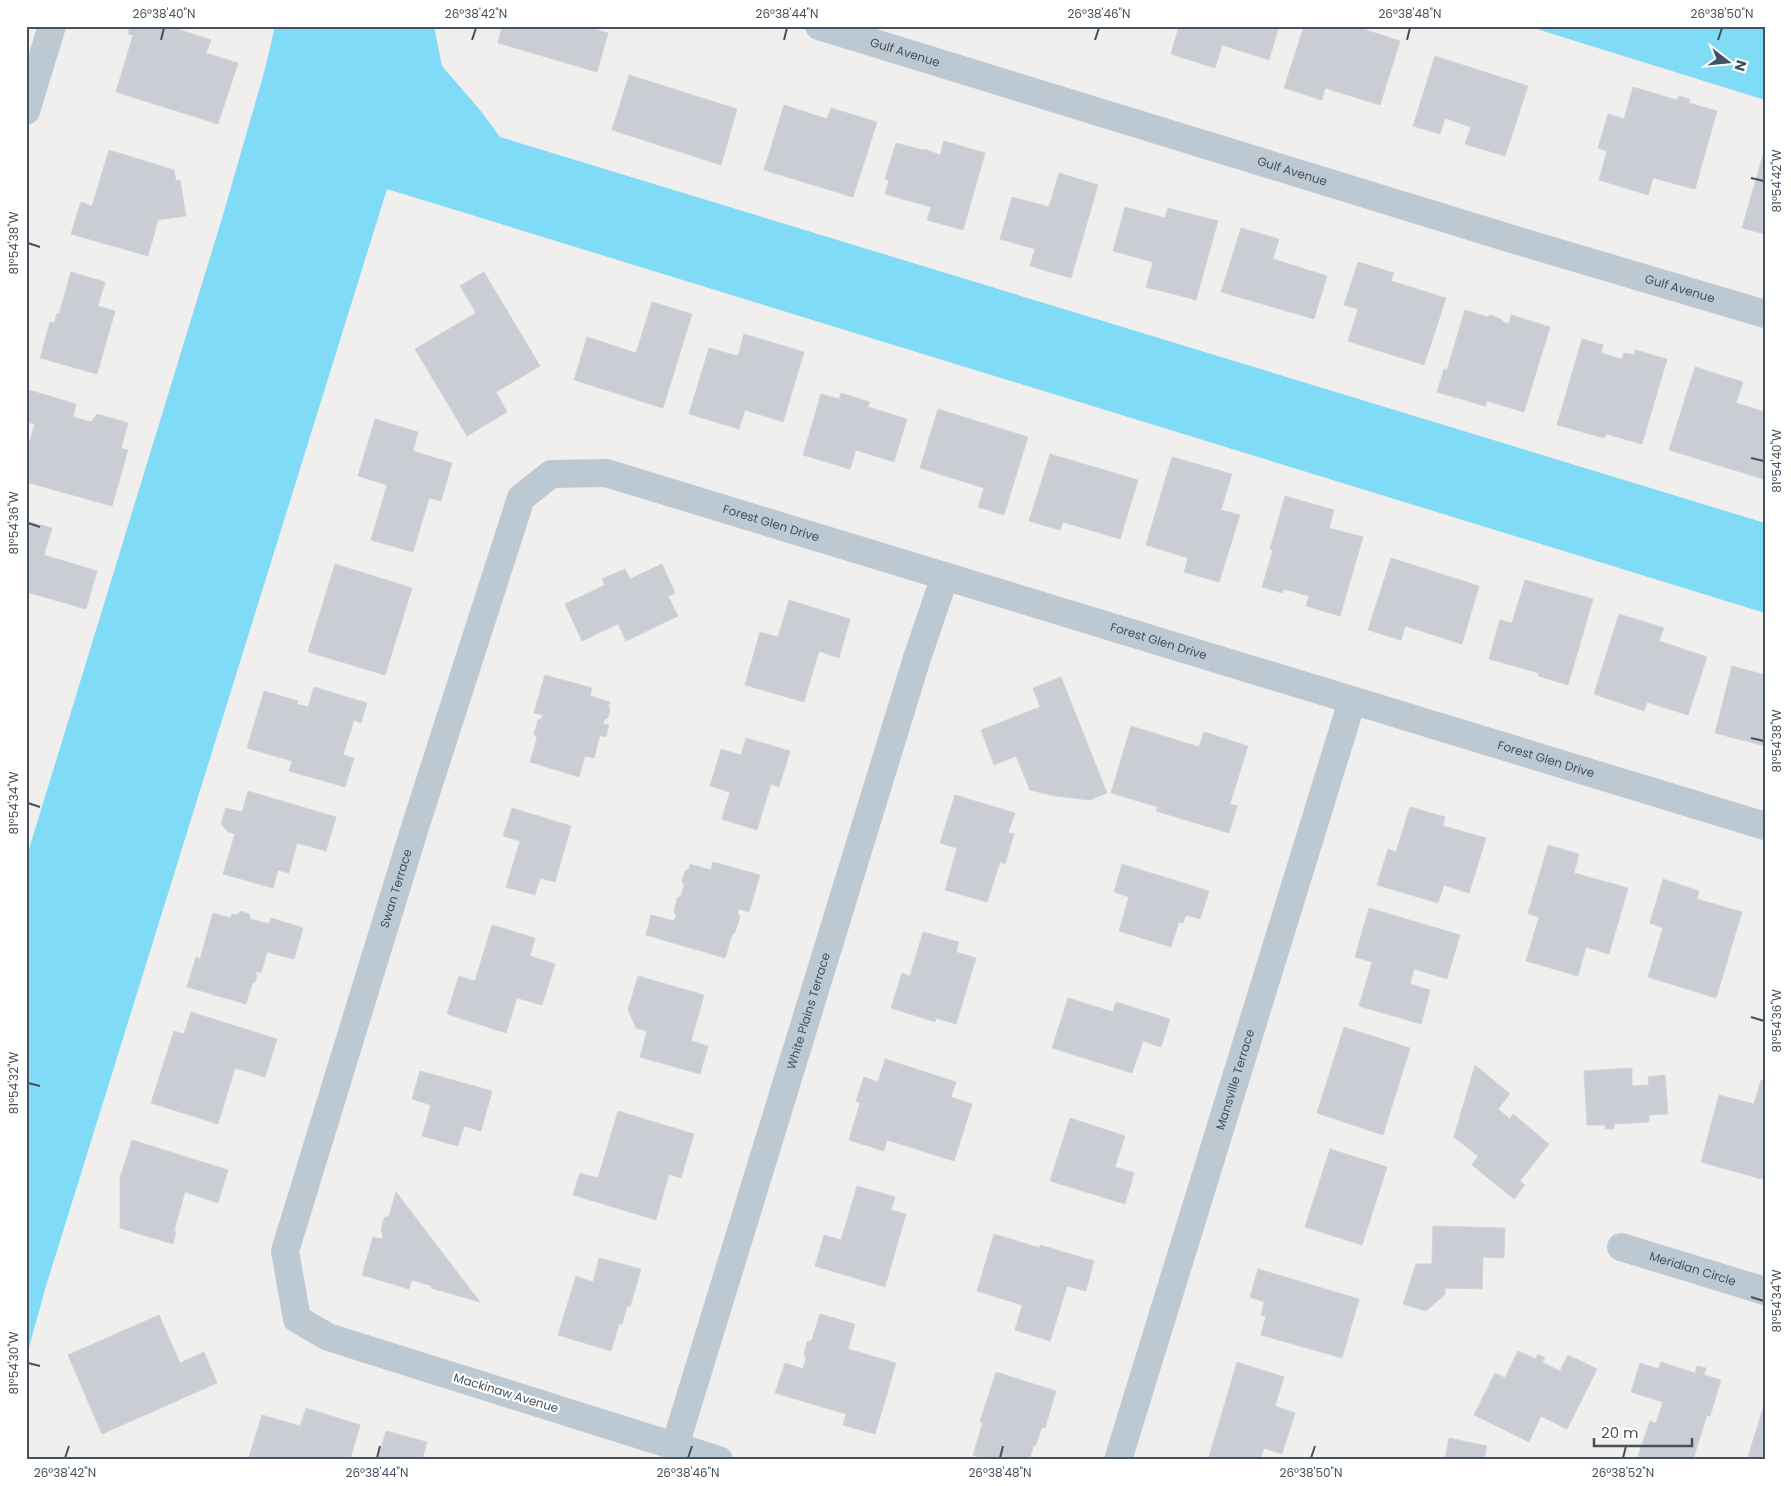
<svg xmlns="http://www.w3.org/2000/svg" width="1791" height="1486" viewBox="0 0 1791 1486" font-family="Poppins,sans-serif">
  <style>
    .water { fill: #80dbf6 }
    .building { fill: #cacdd4; stroke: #d2d4db }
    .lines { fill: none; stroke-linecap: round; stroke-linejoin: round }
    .minor { stroke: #bdc9d2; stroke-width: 28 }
    .ticks { fill: none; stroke: #44515e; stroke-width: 2 }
    .labels { text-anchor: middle; stroke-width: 4.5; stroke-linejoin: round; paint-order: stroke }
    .street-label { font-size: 12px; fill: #44515e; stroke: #fff }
    .neatline { fill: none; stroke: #44515e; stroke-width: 2 }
    .ticks-label { font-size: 12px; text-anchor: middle; fill: #44515e }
  </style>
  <rect width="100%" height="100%" fill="#f1eeee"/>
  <path class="water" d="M275,26H434L442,66L480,110L500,137L1765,523V613L387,189L46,1286L26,1358V859L223,215L265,69Z
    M1527,26H1765V100Z"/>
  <path class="building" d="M130,26H168L211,40L206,53L238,63L218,124L116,92L133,35L128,34Z
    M502,26H584L608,33L597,72L498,43Z
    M1179,26H1279L1269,60L1222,45L1215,68L1171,54Z
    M1304,26H1354L1400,41L1380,105L1325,88L1322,100L1284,88Z
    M1435,56L1528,86L1505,156L1465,144L1471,127L1445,118L1440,134L1413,126Z
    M629,75L737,109L721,165L612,130Z
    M1633,87L1677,100L1679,96L1690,99L1689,103L1717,111L1695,189L1653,178L1648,195L1599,180L1607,151L1598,148L1608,114L1624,119Z
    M784,105L827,119L831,108L877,122L853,197L764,170Z
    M944,141L985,153L963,230L927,220L931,207L885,194L889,180L885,179L896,143L923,150L924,149L940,155Z
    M1765,148V234L1742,228Z
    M109,150L174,170L176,181L180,180L186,216L158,220L148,256L71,234L81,202L92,206Z
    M1059,173L1098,185L1071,278L1030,266L1035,249L1000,239L1012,197L1049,207Z
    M1125,207L1165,218L1168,208L1218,221L1196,300L1146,287L1153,262L1113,251Z
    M1241,228L1279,239L1273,259L1327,276L1314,319L1221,292Z
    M1358,262L1394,273L1391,281L1446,298L1424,365L1348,341L1358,309L1344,305Z
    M71,272L105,282L98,306L115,311L97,374L40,358L50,322L54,323L57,313L59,314Z
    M484,272L540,366L496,392L507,412L467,436L415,349L476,313L460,286Z
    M652,302L692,314L663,408L574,380L587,337L636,353Z
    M1465,310L1487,317L1490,315L1501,319L1503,322L1509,324L1511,315L1550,327L1524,412L1487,401L1485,406L1437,392L1444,369L1447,370Z
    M744,334L804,352L783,422L745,410L739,429L689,414L709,348L738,356Z
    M1582,339L1603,345L1601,353L1622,359L1624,353L1634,355L1635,350L1667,359L1642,444L1606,434L1604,438L1557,425Z
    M1695,367L1743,382L1736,403L1765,412V474L1763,479L1669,450Z
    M26,389L76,404L73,417L91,422L97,414L128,423L121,448L128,450L112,506L26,482V454L35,424L26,422Z
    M841,393L870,402L868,407L907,419L894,462L856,450L850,469L803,455L821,394L839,399Z
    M938,409L1028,437L1004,515L978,507L984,488L920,468Z
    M375,419L418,432L413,451L452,463L441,501L429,498L413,552L371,540L387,485L358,476Z
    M1050,454L1138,480L1120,539L1063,522L1060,530L1029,521Z
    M1172,457L1232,474L1221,510L1240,515L1219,582L1184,572L1188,558L1146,545Z
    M1285,496L1334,510L1329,528L1363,537L1340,616L1306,606L1309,596L1284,589L1282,593L1262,587L1273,550L1270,549Z
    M26,521L52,528L44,555L97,571L86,609L26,592Z
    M1391,558L1479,586L1462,644L1405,626L1401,640L1368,630Z
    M335,564L412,588L385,675L308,652Z
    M662,564L675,593L668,596L678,616L626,641L618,624L582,641L565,604L605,585L602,579L625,569L630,579Z
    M1525,580L1593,599L1568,685L1538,676L1539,673L1489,659L1500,620L1512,623Z
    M789,600L850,619L839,658L819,651L804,702L745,685L760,632L778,637Z
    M1619,614L1664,628L1659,641L1707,657L1688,715L1647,702L1644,711L1594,694Z
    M1732,666L1765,675V746L1715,733Z
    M545,675L592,688L590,696L610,702L608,706L610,709L608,718L605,719L603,724L609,725L606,737L600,735L594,758L585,756L579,777L530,762L537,738L534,734L538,720L542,718L543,715L534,713Z
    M1061,677L1107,793L1090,800L1055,796L1030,790L1016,756L994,765L981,730L1040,707L1033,688Z
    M314,687L367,703L361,723L354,720L343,755L354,758L345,787L289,771L292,761L247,748L264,691L298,701L297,704L308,707Z
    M1131,726L1199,747L1204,732L1248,746L1230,804L1237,806L1229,833L1156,811L1158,807L1111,793Z
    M746,738L790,751L779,787L771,784L757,830L722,819L730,792L710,786L721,749L741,755Z
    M248,791L336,817L326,851L297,843L289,873L278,870L273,888L223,874L235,834L227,831L221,823L226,808L242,812Z
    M955,795L1015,813L1008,833L1014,834L1005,864L1000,862L987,902L945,890L957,848L940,843Z
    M1410,807L1445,817L1443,826L1486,838L1469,893L1444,885L1438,903L1377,885L1388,849L1396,852Z
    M512,808L571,826L555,882L540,878L535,895L506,887L520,841L503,836Z
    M1548,845L1579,854L1574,873L1628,888L1609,954L1586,947L1578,976L1526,961L1539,917L1528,914Z
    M713,862L760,875L749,912L739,909L738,913L740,917L735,932L732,935L725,958L646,935L651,915L674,921L676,915L674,911L677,898L681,896L684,885L682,881L685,871L689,869L690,864L711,870Z
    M1122,864L1209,891L1200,919L1186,915L1183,923L1179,922L1171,947L1119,931L1129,897L1114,892Z
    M1663,879L1699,891L1697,899L1742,912L1716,998L1648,977L1663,928L1650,923Z
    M1369,908L1460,935L1447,979L1414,969L1410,984L1430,990L1421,1024L1359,1006L1372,962L1355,957Z
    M241,911L249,914L250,919L269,924L271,918L303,928L294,959L267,952L261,973L255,971L257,975L255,982L252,984L246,1004L187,987L196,957L200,959L213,913L230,918L232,914L237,915Z
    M492,925L535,938L530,956L555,964L542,1005L517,998L506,1033L447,1014L459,976L475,981Z
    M923,932L959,942L956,952L976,958L956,1024L936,1018L935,1022L891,1008L902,973L910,976Z
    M638,976L704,995L691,1041L708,1046L700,1074L640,1057L647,1031L636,1028L628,1010Z
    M1068,998L1113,1012L1116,1002L1170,1019L1161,1047L1143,1041L1132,1073L1052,1048Z
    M191,1012L277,1039L265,1077L235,1068L218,1124L151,1103L174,1031L184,1034Z
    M1344,1027L1410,1048L1383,1135L1317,1113Z
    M885,1059L956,1082L951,1097L972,1104L954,1161L887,1140L884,1151L849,1140L860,1103L856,1101L864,1077L878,1082Z
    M1475,1065L1510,1094L1498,1109L1510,1119L1513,1114L1549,1144L1520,1181L1525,1185L1514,1199L1472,1165L1478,1156L1454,1137Z
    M1632,1068V1086L1649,1085L1648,1077L1665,1075L1668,1114L1649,1115V1122L1614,1124V1129H1605V1125H1587L1584,1071Z
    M420,1071L492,1091L481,1131L464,1126L458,1146L422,1136L431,1105L412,1099Z
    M1761,1080L1765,1081V1180L1701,1162L1719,1095L1754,1104Z
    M618,1111L694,1134L681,1178L669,1174L656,1220L573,1195L580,1173L598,1178Z
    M1070,1118L1125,1136L1115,1167L1134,1173L1125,1204L1050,1181Z
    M132,1140L228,1170L218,1203L185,1192L174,1231H176L173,1244L120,1228V1178Z
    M1330,1149L1387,1167L1362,1245L1305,1227Z
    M857,1186L895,1197L891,1210L906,1214L885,1287L815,1266L824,1235L841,1240Z
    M396,1192L480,1302L431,1288L432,1286L412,1280L409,1289L362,1275L373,1237L382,1239L383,1235L381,1230L384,1218L389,1216Z
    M1433,1226L1505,1228L1504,1258L1483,1257L1482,1289L1445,1288V1294L1426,1311L1403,1304L1416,1264H1432Z
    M994,1234L1040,1248V1245L1094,1261L1086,1291L1067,1286L1050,1341L1015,1330L1022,1305L977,1291Z
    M599,1258L641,1269L630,1307L627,1306L622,1324H619L611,1351L558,1335L576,1276L593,1282Z
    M1258,1269L1359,1299L1342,1358L1261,1335L1266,1316L1261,1315L1264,1302L1250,1297Z
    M820,1314L855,1324L848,1349L896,1363L875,1434L843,1425L846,1414L775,1393L785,1363L803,1369L806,1358L804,1354L807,1342L812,1340Z
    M159,1315L180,1363L204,1352L217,1383L102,1434L68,1355Z
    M1518,1351L1536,1359L1538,1354L1545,1358L1542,1362L1560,1371L1568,1355L1597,1369L1567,1429L1541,1416L1529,1442L1474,1415L1495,1373L1505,1378Z
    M1237,1362L1284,1377L1275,1406L1295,1413L1282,1454L1264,1448L1260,1460H1218L1209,1457Z
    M1661,1362L1695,1373L1697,1366L1706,1368L1704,1375L1721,1380L1710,1416L1707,1415L1693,1460H1650L1638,1456L1650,1421L1656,1423L1663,1402L1631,1392L1640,1363L1659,1369Z
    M996,1372L1056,1391L1045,1428L1042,1427L1036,1445H1034L1029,1460H987L973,1455L983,1422H980Z
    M1765,1402V1460H1747Z
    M306,1408L360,1425L350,1460H248L262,1415L300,1426Z
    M386,1431L427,1442L422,1460H378Z
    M1449,1438L1487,1446L1484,1460H1445Z"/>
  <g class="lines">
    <g class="minor">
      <path id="s1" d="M819,26L1512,239L1765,314"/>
      <path d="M26,111L52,26"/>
      <path id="s2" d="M1621,1247L1765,1291"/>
      <path id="s3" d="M675,1446L917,658L945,576"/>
      <path id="s4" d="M719,1460L328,1337L297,1319L285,1251L416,824L521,498L551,474L606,473L1765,826"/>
      <path id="s5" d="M1118,1460L1352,701"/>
    </g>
  </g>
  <path class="ticks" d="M161,40L164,28M472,40L476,28M784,40L787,28M1095,40L1099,28M1407,40L1410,28M1718,40L1722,28M1751,178L1764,181M28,243L40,247M1751,458L1764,461M28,523L40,527M1751,738L1764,741M28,803L40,807M1751,1017L1764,1021M28,1083L40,1086M1751,1297L1764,1301M28,1363L40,1366M65,1458L69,1446M377,1458L380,1446M688,1458L692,1446M1000,1458L1003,1446M1311,1458L1315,1446M1623,1458L1626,1446"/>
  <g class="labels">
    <g class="street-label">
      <text dy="4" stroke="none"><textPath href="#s1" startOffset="90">Gulf Avenue</textPath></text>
      <text dy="4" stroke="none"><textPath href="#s1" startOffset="495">Gulf Avenue</textPath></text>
      <text dy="4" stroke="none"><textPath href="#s1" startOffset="900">Gulf Avenue</textPath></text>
      <text dy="4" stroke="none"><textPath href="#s4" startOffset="1570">Forest Glen Drive</textPath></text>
      <text dy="4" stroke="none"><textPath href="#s4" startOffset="1975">Forest Glen Drive</textPath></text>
      <text dy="4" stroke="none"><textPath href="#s4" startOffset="2380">Forest Glen Drive</textPath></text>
      <text dy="4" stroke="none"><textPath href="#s4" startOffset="894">Swan Terrace</textPath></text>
      <text dy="4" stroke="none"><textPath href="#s3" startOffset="455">White Plains Terrace</textPath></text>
      <text dy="4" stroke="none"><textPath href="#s5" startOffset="398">Mansville Terrace</textPath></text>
      <text dy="4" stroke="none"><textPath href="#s2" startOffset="75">Meridian Circle</textPath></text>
      <text transform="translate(506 1393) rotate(17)" y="4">Mackinaw Avenue</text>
    </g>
  </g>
  <rect width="1791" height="1486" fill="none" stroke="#ffffff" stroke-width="55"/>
  <g transform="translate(1728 62) rotate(106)" stroke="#ffffff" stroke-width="4" paint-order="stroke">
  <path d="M0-4L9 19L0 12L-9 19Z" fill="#44515e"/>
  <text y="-8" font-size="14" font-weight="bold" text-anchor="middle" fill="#44515e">N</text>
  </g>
  <path d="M1594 1438v8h98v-8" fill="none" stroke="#44515e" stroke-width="2.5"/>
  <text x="1601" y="1438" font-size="15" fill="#44515e" stroke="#ffffff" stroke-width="4" paint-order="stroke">20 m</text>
  <rect x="28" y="28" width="1736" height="1430" class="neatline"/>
  <g class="ticks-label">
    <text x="164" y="18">26°38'40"N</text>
    <text x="476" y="18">26°38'42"N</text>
    <text x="787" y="18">26°38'44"N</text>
    <text x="1099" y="18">26°38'46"N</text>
    <text x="1410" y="18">26°38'48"N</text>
    <text x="1722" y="18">26°38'50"N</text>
    <text transform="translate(1777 181) rotate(-90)" y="4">81°54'42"W</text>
    <text transform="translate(14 243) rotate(-90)" y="4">81°54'38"W</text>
    <text transform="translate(1777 461) rotate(-90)" y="4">81°54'40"W</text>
    <text transform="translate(14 523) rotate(-90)" y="4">81°54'36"W</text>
    <text transform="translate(1777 741) rotate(-90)" y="4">81°54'38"W</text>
    <text transform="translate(14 803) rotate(-90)" y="4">81°54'34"W</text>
    <text transform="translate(1777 1021) rotate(-90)" y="4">81°54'36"W</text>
    <text transform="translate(14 1083) rotate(-90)" y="4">81°54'32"W</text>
    <text transform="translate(1777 1301) rotate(-90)" y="4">81°54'34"W</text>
    <text transform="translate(14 1363) rotate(-90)" y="4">81°54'30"W</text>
    <text x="65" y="1477">26°38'42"N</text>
    <text x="377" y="1477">26°38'44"N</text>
    <text x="688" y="1477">26°38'46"N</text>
    <text x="1000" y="1477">26°38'48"N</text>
    <text x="1311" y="1477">26°38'50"N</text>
    <text x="1623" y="1477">26°38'52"N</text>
  </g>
</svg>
